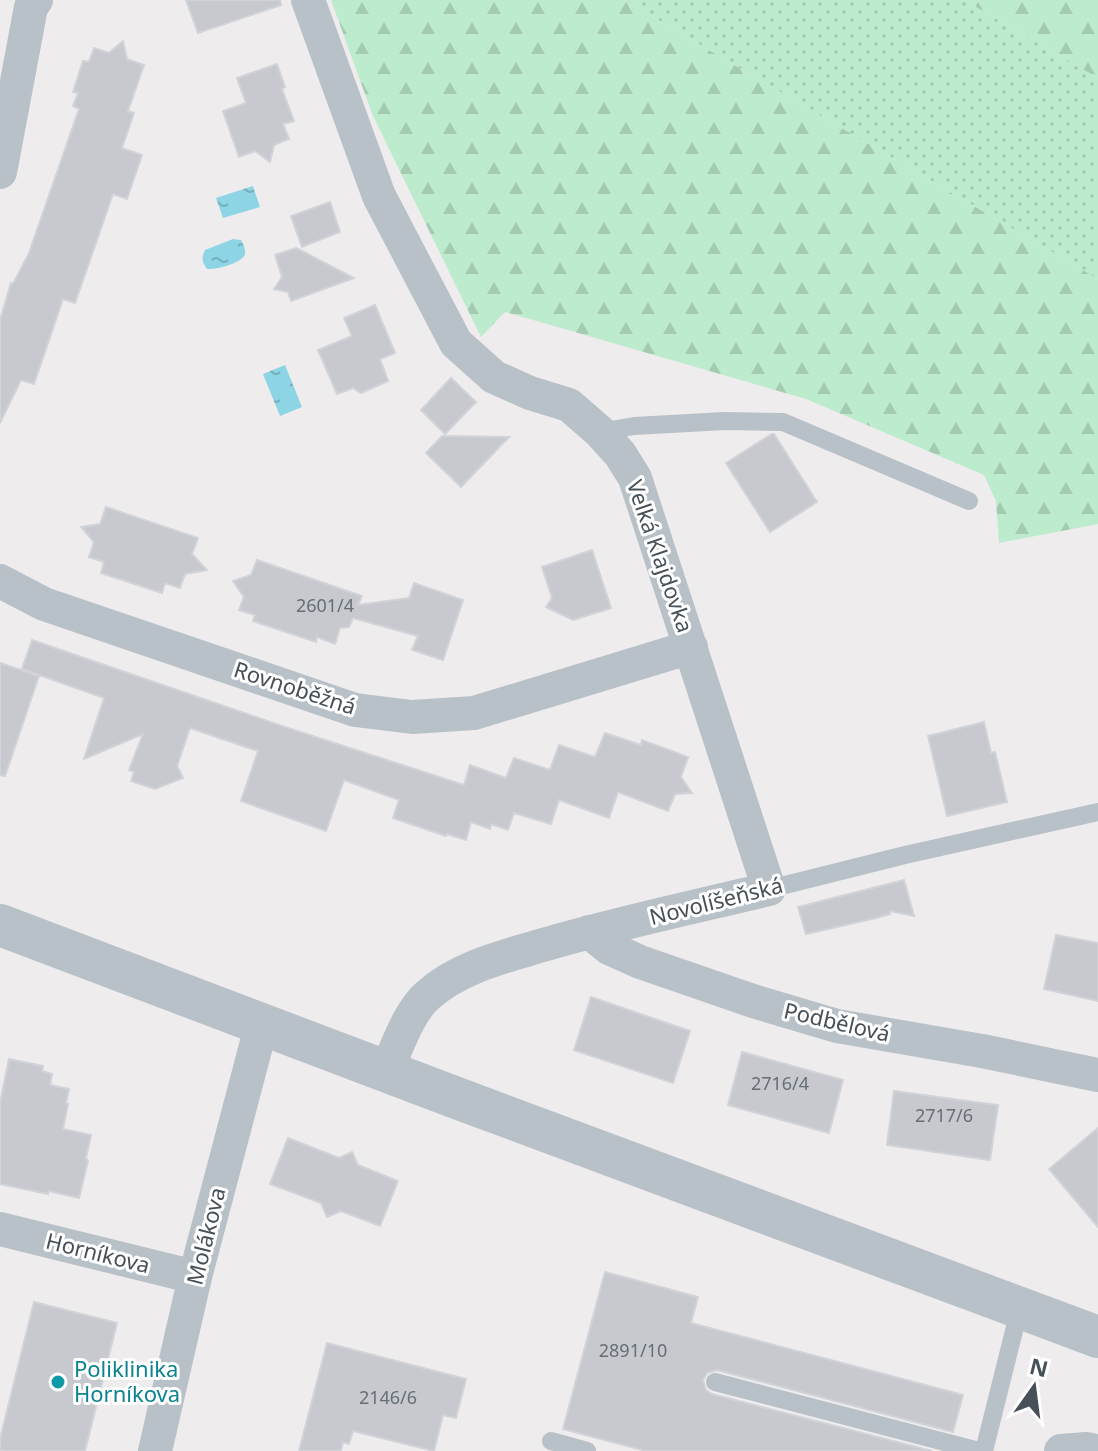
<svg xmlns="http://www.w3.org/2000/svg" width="1098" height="1451" viewBox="0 0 1098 1451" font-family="'Noto Sans',sans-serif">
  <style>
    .grass { fill: url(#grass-dots) }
    .forest { fill: url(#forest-firs) }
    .water { fill: url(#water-ripples) }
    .building { fill: #c7c9cf; stroke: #d1d3d8; stroke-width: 2 }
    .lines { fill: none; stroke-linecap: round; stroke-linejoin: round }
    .service { stroke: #b9c1c8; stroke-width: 18 }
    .minor { stroke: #b9c1c8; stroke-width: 34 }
    .tertiary { stroke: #b9c1c8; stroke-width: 42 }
    .culture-dot { fill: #0f9aa8; stroke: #fff; stroke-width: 3 }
    .labels { text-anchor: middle; stroke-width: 6; stroke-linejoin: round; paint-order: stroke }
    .number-label { font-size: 18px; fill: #666e76 }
    .street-label { font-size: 22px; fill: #465058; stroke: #fff }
    .culture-label { font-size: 22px; fill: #0d838f; stroke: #fff; text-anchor: start }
  </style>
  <defs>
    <pattern id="grass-dots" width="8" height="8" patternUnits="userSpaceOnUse" patternTransform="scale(2)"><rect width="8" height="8" fill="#bdebcd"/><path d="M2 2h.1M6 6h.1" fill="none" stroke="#a4cbb2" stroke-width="1.8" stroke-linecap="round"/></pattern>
    <pattern id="forest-firs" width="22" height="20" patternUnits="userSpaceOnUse" patternTransform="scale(2)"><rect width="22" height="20" fill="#bdebcd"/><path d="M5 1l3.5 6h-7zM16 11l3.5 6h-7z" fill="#a4cbb2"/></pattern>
    <pattern id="water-ripples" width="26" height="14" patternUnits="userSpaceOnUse" patternTransform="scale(2)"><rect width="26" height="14" fill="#8dd5e5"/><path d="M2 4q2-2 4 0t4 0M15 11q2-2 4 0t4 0" fill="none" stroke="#75afbc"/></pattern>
  </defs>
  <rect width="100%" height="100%" fill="#efeced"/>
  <path class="grass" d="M624,0H964L1098,78V279Z"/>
  <path class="forest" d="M331,0H624L1098,279V524L999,543L996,501L984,475L806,399L505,312L481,337L373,116Z
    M964,0H1098V78Z"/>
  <path class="water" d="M253,186L260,207L223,218L216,198Z
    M233,239L241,240C243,245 246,248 245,254C243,263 215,270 207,269C202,262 201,258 205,250Z
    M285,365L302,407L280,416L263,374Z"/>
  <path class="building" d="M186,0H280L281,5L198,33Z
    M123,41L127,59L144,65L128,111L134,113L122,148L142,155L127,199L113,194L75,303L63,299L34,384L21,380L0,423V320L11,283L13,284L29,253L79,109L73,106L78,93L73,92L83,61L89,62L94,48L109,53Z
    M277,64L285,87L282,89L294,121L283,124L289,139L274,145L270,162L255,151L239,157L223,111L246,103L237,78Z
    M330,202L340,232L302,247L291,216Z
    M296,248L354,278L291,301L288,292L274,289L282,277L275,255Z
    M375,305L395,353L380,359L388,381L361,393L353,388L337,394L318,350L352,336L344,318Z
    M451,378L476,402L445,434L421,410Z
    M772,434H774L817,502L770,532L726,463Z
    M442,436L509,437L461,487L426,453Z
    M106,507L198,538L192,554L207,570L185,574L180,588L165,583L162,593L101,573L104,562L89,557L94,542L81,527L100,524Z
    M592,550L611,608L573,620L546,607L552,598L542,567Z
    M257,560L362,596L358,605L409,598L414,583L463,600L443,660L412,650L418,636L353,618L349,627L340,628L335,644L317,637L316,642L253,621L255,615L239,610L244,597L233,581L251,575Z
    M32,640L288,728L464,785L470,765L506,778L514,758L550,770L559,745L595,757L605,733L641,745L642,740L688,757L681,777L692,793L675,794L668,811L618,792L609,818L559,800L551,824L514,813L508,830L491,824L490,829L471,822L466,840L447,834L446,836L393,818L399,800L344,780L326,831L241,801L258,751L190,728L177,766L183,778L155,789L131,781L134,772L129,770L143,734L84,759L104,698L22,669Z
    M0,663L39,676L5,776L0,775Z
    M984,722L991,753L995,752L1007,802L947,816L928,736Z
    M904,880L914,916L890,911V914L876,918L806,934L798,907Z
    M1056,935L1098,943V1001L1044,989Z
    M591,997L690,1031L673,1083L574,1050Z
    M742,1052L843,1080L829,1133L728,1105Z
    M9,1059L43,1066L42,1071L52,1074L50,1085L69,1089L66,1104H68L63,1129L91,1135L86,1158L88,1161L79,1198L49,1191L48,1194L0,1184V1103Z
    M894,1091L998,1105L990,1160L887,1145Z
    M1098,1128V1227L1049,1169Z
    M288,1138L339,1158L352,1152L358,1165L398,1181L380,1226L341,1211L327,1217L321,1203L270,1184Z
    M605,1272L698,1297L691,1323L963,1395L953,1432L717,1370L707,1373L703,1380L706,1390L712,1394L932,1451H646L563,1429Z
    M34,1302L117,1323L85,1451H0V1439Z
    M327,1343L466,1379L456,1418L443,1415L434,1451L353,1431L349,1444L343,1442L341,1451H299Z"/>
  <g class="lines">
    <path class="service" d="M600,432L634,426L725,421L783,422L969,501
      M769,889L905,855L1098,812
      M715,1382L979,1451
      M551,1441L587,1451
      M984,1451L1020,1307"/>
    <path class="minor" d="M308,0L379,196L456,343L494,377L530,393L569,405L600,432L620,454L635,478L769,889C694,907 618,923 543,945C503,957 459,967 427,996C408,1013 397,1048 386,1071
      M0,172L31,7L36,0
      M0,581L44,604L355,710L412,717L474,713L691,647
      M589,932L609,948L640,962L753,1001L837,1026L982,1051L1098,1075
      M0,1229L195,1277
      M155,1451L195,1277L262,1023
      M1061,1451L1086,1449L1097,1451"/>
    <path class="tertiary" d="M0,925L454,1097L1098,1337"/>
  </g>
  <circle class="culture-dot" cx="58" cy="1382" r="8"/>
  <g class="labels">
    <g class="number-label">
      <text x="325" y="612">2601/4</text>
      <text x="780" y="1090">2716/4</text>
      <text x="944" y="1122">2717/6</text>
      <text x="633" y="1357">2891/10</text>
      <text x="388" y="1404">2146/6</text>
    </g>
    <g class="street-label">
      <text transform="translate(660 556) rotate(71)" y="8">Velká Klajdovka</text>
      <text transform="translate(295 688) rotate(18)" y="8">Rovnoběžná</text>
      <text transform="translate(716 901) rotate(-14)" y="8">Novolíšeňská</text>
      <text transform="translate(837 1022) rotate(13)" y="8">Podbělová</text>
      <text transform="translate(206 1236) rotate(-76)" y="8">Molákova</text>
      <text transform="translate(98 1253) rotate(14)" y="8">Horníkova</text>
    </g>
    <g class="culture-label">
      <text x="74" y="1377">Poliklinika<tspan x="74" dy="25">Horníkova</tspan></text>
    </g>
  </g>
  <g transform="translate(1034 1387) rotate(14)" stroke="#ffffff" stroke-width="6" paint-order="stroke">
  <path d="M0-6L14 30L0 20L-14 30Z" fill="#465058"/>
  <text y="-12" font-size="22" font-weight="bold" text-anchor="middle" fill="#465058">N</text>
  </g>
</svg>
